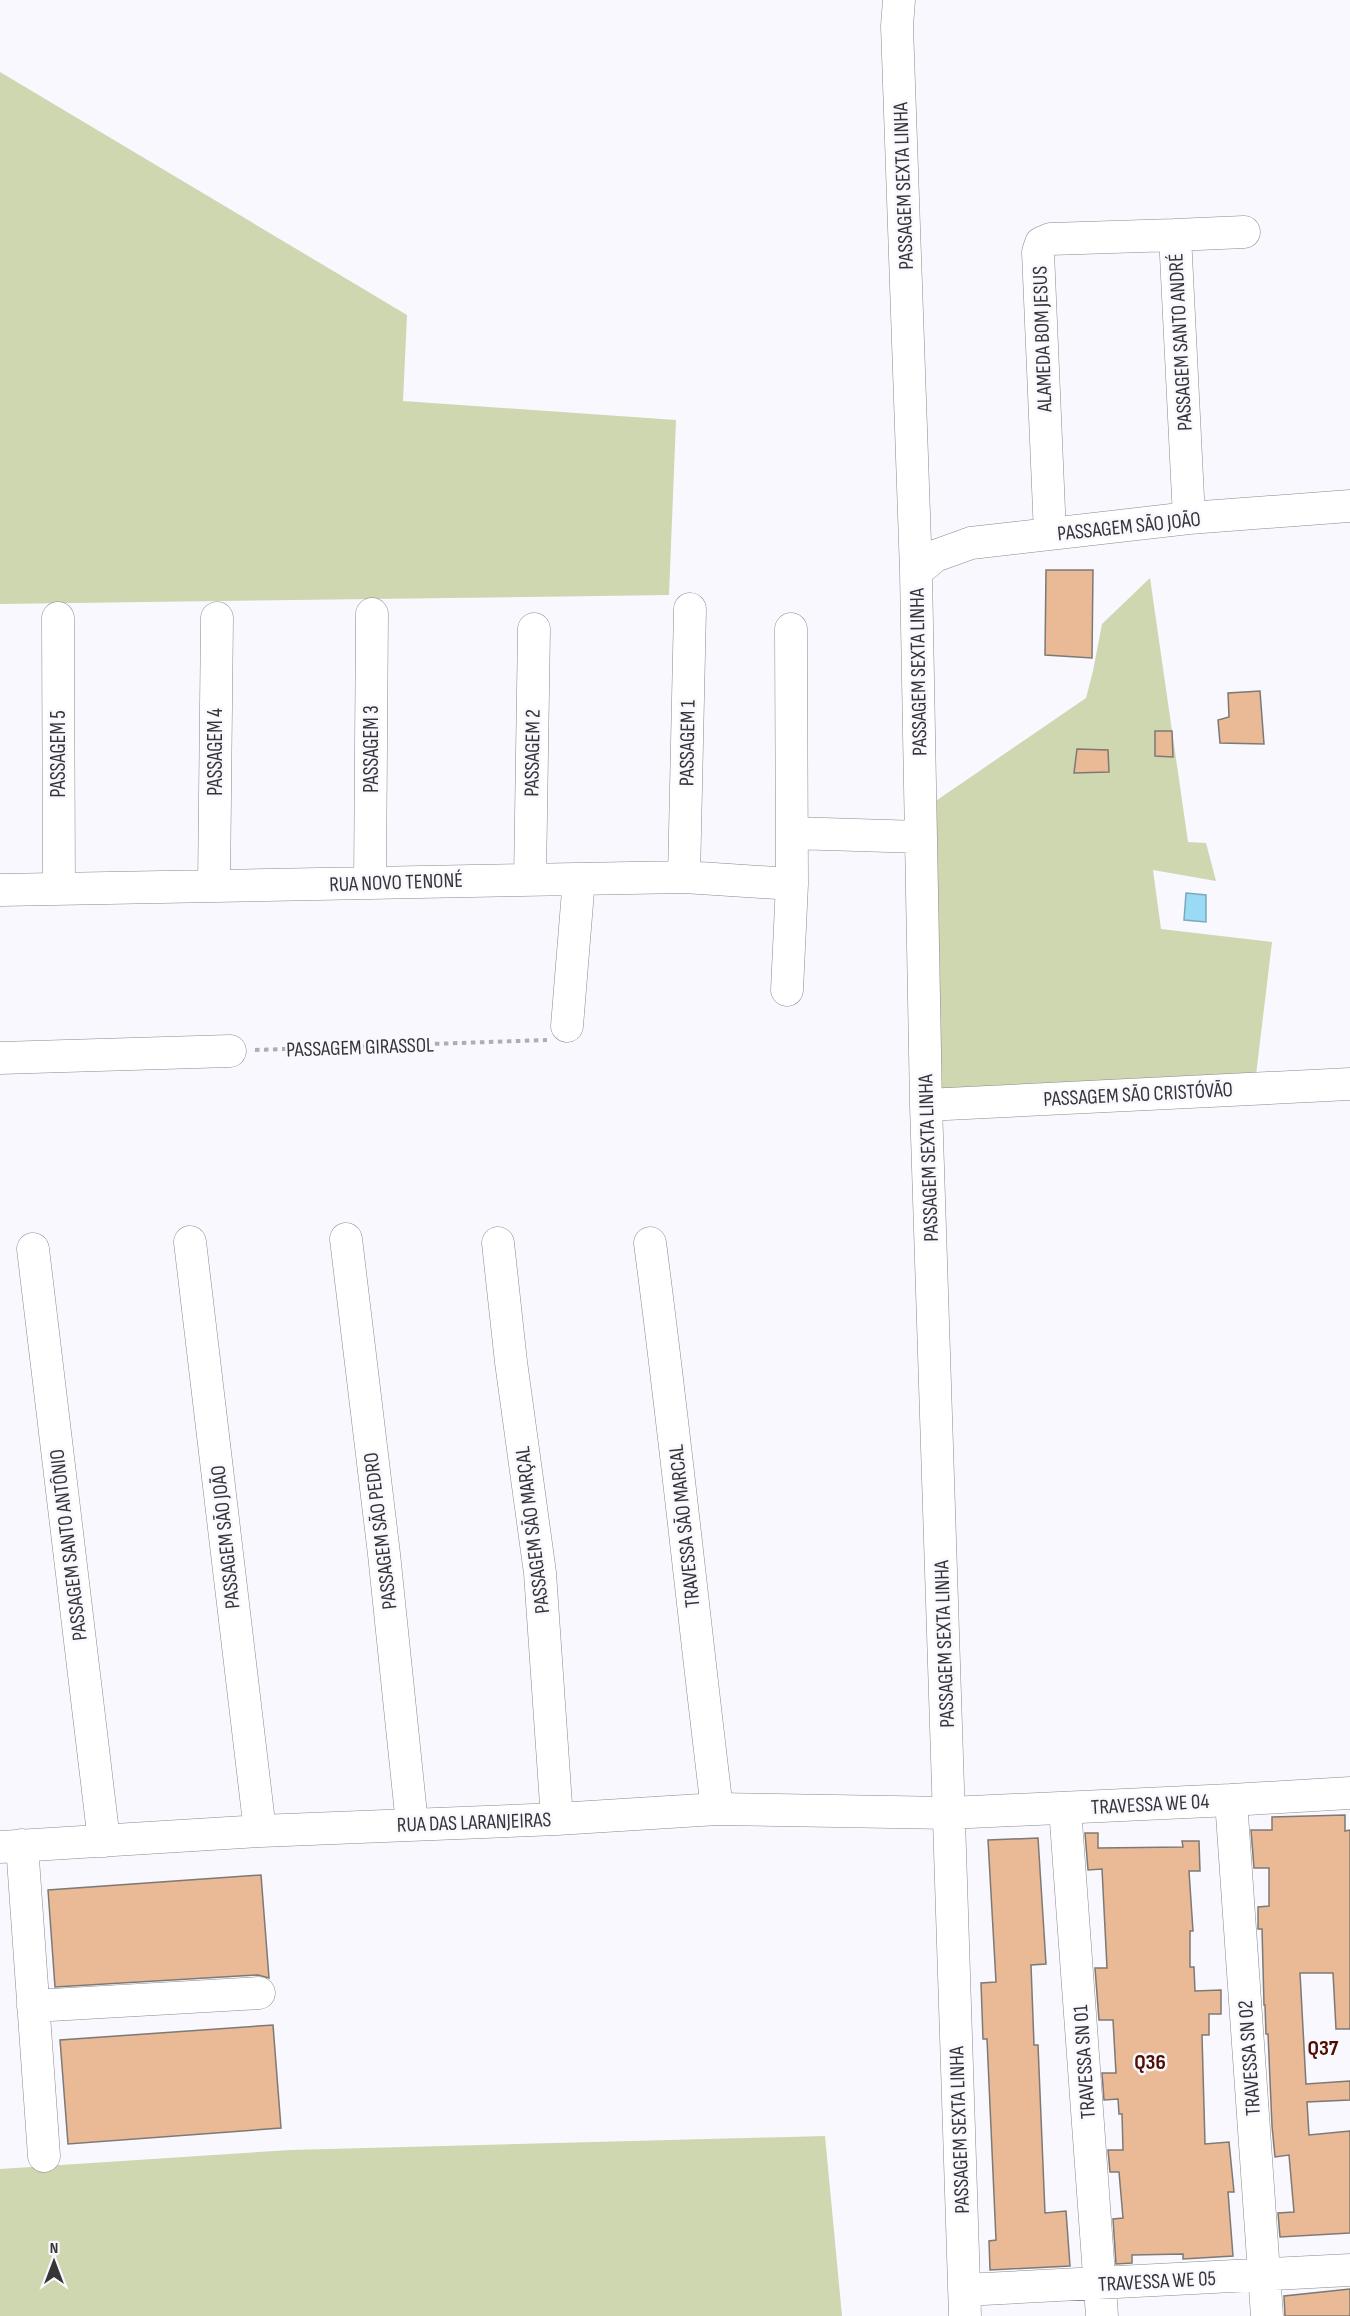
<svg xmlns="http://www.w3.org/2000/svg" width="1350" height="2316" viewBox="0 0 1350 2316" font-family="'Sofia Sans Condensed',sans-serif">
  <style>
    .green { fill: #ced7b0 }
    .water { fill: #9adaf4; stroke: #7ca9bc; stroke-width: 1.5 }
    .building { fill: #eab996; stroke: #7d7975; stroke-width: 1.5 }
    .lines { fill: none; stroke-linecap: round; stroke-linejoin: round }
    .minor-casing { stroke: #89898f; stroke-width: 33 }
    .path { stroke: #adadb2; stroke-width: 4; stroke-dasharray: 4.5 4.5; stroke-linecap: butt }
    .minor { stroke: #fff; stroke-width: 32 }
    .labels { text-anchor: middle; stroke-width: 5; stroke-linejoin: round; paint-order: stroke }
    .street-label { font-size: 21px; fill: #363639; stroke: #f8f8fe }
    .neighbourhood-label { font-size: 22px; font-weight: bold; fill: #4f0e00; stroke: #f8f8fe }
  </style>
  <rect width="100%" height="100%" fill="#f8f8fe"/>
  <path class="green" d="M0,72L407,315L403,401L676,420L669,595L0,604Z
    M1150,578L1188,842L1206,843L1216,881L1153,870L1161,929L1272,942L1256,1075L932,1089L927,807L1086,698L1093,671L1102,624Z
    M825,2136L842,2316H0V2169L290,2150Z"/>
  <path class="water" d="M1186,893L1206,895V922L1184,920Z"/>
  <path class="building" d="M1046,570H1093L1092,658L1045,655Z
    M1260,691L1264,744L1220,743L1218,720L1229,717L1228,693Z
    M1155,731H1172L1173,757L1155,756Z
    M1077,749L1108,750L1109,772L1074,773Z
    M1345,1815V1831L1350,1830V2029H1336L1333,1973H1300L1306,2084L1350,2081V2100L1307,2102L1309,2135L1350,2131V2233L1280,2237L1278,2213L1294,2212L1289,2155L1275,2157L1272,2126L1268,2034H1266L1265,2005H1264L1262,1929H1258V1907L1269,1906V1868H1254L1251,1830H1272V1817Z
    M1085,1833H1098V1848L1183,1847L1182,1841H1199L1200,1871H1189L1193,1931H1190V1967H1194L1195,1991L1221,1990V2014H1209V2035H1202L1205,2144L1229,2142L1234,2192H1228L1233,2256L1183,2259V2254L1132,2255V2263L1116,2264L1113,2219L1123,2218L1119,2172H1110L1108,2150H1123L1122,2114H1119L1118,2099L1104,2100L1102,2073H1116L1113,2020H1099L1095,1968H1107L1102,1869L1088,1870Z
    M1038,1838L1046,1964L1031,1965L1034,2045H1038L1045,2213L1066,2211L1070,2266L990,2270L989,2241L996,2240L987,2039H983L981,1983L996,1982L988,1840Z
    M261,1875L269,1978L258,1975L55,1987L48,1890Z
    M273,2025L281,2128L68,2144L60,2040Z
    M1350,2289V2316H1285L1284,2296Z"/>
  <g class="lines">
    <defs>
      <path id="minor" d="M899,0L897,26L916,572L926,1105L965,2316
        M1189,518L1175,235L1244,232
        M1050,534L1038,252L1041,243L1050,239L1175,235
        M916,572L935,556L971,543L1189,518L1350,506
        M58,618L59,889
        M792,833L920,837
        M684,877L690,609
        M530,878L534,629
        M370,883L372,614
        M214,886L217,618
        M0,890L684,877L792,884
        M787,990L792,884L791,629
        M567,1026L579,879
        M0,1058L230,1051
        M926,1105L1350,1084
        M346,1239L384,1554L412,1824
        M190,1242L260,1831
        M498,1243L511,1362L540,1573L557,1819
        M650,1243C675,1432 694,1621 717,1809
        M33,1249L104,1841
        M1231,1800L1267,2316
        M1065,1808L1102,2316
        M22,1845L44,2156
        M0,1847L260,1831L557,1819L717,1809L949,1813L1231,1800L1350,1793
        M33,2006L259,1993
        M964,2290L1350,2270"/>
    </defs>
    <use href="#minor" class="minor-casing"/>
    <path class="path" d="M255,1050L547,1040"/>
    <use href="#minor" class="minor"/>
  </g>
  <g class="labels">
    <g class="street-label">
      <text transform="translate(903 186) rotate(-92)" y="7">PASSAGEM SEXTA LINHA</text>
      <text transform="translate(1042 339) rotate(-92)" y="7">ALAMEDA BOM JESUS</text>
      <text transform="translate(1180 342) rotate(-93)" y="7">PASSAGEM SANTO ANDRÉ</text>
      <text transform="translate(1129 526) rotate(-6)" y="7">PASSAGEM SÃO JOÃO</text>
      <text transform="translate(918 672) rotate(-91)" y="7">PASSAGEM SEXTA LINHA</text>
      <text transform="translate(687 743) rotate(-89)" y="7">PASSAGEM 1</text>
      <text transform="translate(371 749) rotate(-90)" y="7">PASSAGEM 3</text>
      <text transform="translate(215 752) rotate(-90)" y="7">PASSAGEM 4</text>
      <text transform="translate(532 753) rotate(-89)" y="7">PASSAGEM 2</text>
      <text transform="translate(58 754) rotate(-90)" y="7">PASSAGEM 5</text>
      <text transform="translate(396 882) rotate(-2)" y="7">RUA NOVO TENONÉ</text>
      <text transform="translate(360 1047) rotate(-2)" y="7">PASSAGEM GIRASSOL</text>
      <text transform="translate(1138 1094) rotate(-3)" y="7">PASSAGEM SÃO CRISTÓVÃO</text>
      <text transform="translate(928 1158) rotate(-92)" y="7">PASSAGEM SEXTA LINHA</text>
      <text transform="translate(684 1526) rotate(-96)" y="7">TRAVESSA SÃO MARCAL</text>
      <text transform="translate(532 1530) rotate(-97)" y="7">PASSAGEM SÃO MARÇAL</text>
      <text transform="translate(380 1531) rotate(-97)" y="7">PASSAGEM SÃO PEDRO</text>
      <text transform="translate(225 1537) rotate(-96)" y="7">PASSAGEM SÃO JOÃO</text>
      <text transform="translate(68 1545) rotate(-97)" y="7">PASSAGEM SANTO ANTÔNIO</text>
      <text transform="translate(944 1644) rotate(-92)" y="7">PASSAGEM SEXTA LINHA</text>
      <text transform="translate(1150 1804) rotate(-3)" y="7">TRAVESSA WE 04</text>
      <text transform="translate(474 1822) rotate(-2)" y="7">RUA DAS LARANJEIRAS</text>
      <text transform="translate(1249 2058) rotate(-94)" y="7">TRAVESSA SN 02</text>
      <text transform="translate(1084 2062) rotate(-94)" y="7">TRAVESSA SN 01</text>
      <text transform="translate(959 2130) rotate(-92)" y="7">PASSAGEM SEXTA LINHA</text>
      <text transform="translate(1157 2281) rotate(-3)" y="7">TRAVESSA WE 05</text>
    </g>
    <g class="neighbourhood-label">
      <text x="1323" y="2055">Q37</text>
      <text x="1150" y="2069">Q36</text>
    </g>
  </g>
  <g transform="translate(54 2262)" stroke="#f8f8fe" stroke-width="4.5" paint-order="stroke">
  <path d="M0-4.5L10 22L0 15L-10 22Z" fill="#363639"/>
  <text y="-9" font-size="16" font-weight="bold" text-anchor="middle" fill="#363639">N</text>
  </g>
</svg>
